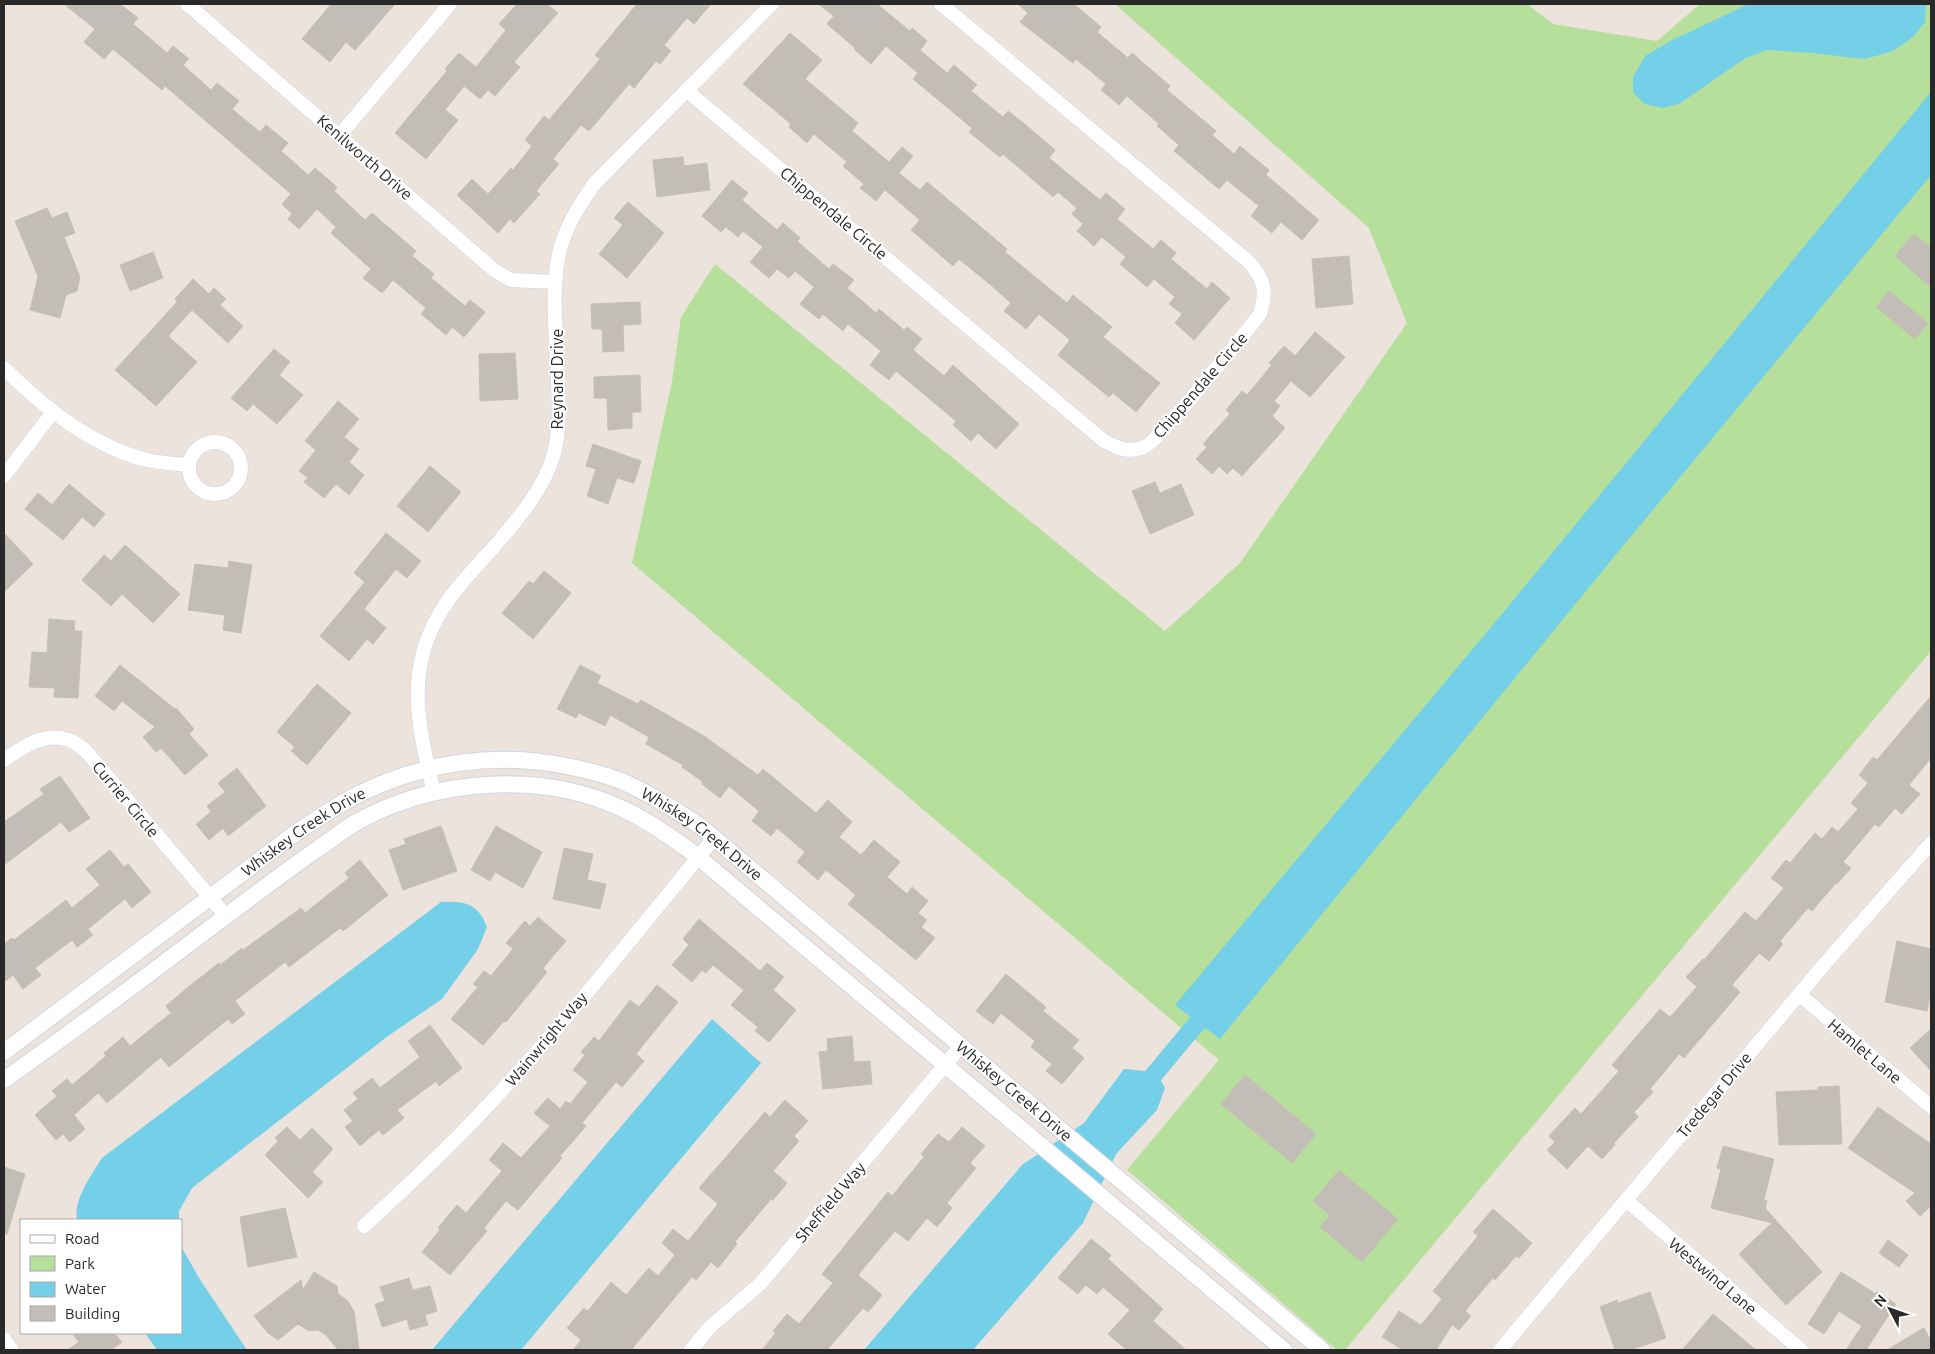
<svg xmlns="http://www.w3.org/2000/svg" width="1935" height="1354" viewBox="0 0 1935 1354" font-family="Ubuntu,sans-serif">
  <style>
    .green { fill: #b6df9b }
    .water { fill: #74cfe8 }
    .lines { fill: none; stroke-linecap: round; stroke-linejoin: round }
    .canal { stroke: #74cfe8; stroke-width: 18 }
    .building { fill: #c3bdb8; stroke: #c6bfb6 }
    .minor-casing { stroke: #d1d5e1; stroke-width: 15 }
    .tertiary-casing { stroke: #d1d5e1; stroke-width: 18 }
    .minor { stroke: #fff; stroke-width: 14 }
    .tertiary { stroke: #fff; stroke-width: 16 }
    .labels { text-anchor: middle; stroke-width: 4; stroke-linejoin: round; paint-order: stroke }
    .street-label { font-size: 16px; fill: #292929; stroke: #fff }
  </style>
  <rect width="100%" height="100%" fill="#ebe3dc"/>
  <path class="green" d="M1115,4H1527L1553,24L1657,41L1700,4H1931V651L1345,1350H1337L1127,1170L1219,1060L632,563L672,382L681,317L715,264L1165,631L1240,563L1407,323L1369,228Z"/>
  <path class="water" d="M1749,4H1926L1925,22L1913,37L1893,51L1865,59L1813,53L1767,50L1744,59L1679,104L1662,108L1645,104L1633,92V77L1645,56L1672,40Z
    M1931,92V175L1613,558L1220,1039L1175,1005L1502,614Z
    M441,902C464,901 478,903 487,927L478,949L442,999L388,1036L192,1188L179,1211V1220H77C73,1200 92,1174 102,1158Z
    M712,1019L761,1063L521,1350H432Z
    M1124,1069L1156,1072L1165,1088L1157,1110L1116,1154L1083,1223L973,1350H864L1022,1165L1084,1123Z
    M181,1246L199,1278L247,1350H157L145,1333H181Z"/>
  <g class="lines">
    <path class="canal" d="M1142,1089L1212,1005"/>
  </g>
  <path class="building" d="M64,4H120L138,18L133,24L167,53L173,46L189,59L183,65L211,90L217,83L239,101L232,109L260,132L266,125L288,143L281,151L308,175L315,168L337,187L334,191L365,220L372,213L416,251L412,256L434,274L431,278L465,306L470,300L485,312L464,337L452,327L446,335L421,314L426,308L393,280L382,293L363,278L371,269L331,233L336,227L317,209L299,229L288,219L292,214L282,204L291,194L165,86L162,90L113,49L104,59L84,42L95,29Z
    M331,4H395L355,50L346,42L330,62L302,39Z
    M517,4H547L558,13L514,62L520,67L495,96L488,90L480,99L464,86L445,110L458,120L426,159L395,133L447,71L445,69L459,53L476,67L506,30L499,24Z
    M637,4H711L694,24L687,18L664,45L671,51L660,64L656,61L634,88L629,84L589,131L581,125L553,159L559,164L536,191L540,194L514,223L510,219L498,233L457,195L472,179L488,194L511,168L513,170L532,146L525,140L544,116L549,120L600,59L595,55Z
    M818,4H877L910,31L912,28L927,41L920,50L947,73L954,65L977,85L971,91L1003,117L1008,111L1026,125L1055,150L1049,158L1100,200L1106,193L1125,209L1117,219L1153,249L1161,240L1176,253L1171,259L1207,289L1212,282L1230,298L1194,340L1175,323L1182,314L1169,304L1175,297L1154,279L1147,287L1120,264L1126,257L1102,237L1094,246L1077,231L1083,224L1072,214L1077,208L1058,192L1053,197L1003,154L1000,157L969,132L972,128L913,79L918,73L886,46L871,64L854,49L855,48L827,24L834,16Z
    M1018,4H1074L1101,27L1097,32L1128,58L1132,53L1170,86L1167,90L1216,131L1212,135L1234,154L1240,146L1269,170L1266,175L1319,220L1302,240L1281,222L1272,233L1251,216L1259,206L1227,180L1219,189L1174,151L1179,145L1157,126L1159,124L1127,96L1119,105L1101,90L1106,84L1076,59L1073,63L1020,22L1028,13Z
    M790,33L822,60L805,79L858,123L852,131L889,162L902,147L913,156L899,173L920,190L927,182L1007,249L1005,252L1067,303L1073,295L1112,327L1103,337L1160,383L1136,412L1113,393L1109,397L1058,355L1070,340L1039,314L1026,329L1004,311L1011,303L992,286L959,259L953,266L911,230L920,220L885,190L876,201L860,188L864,184L843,166L847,162L814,134L807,143L789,127L791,124L743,84Z
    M683,157L684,166L707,163L710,190L657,197L653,160Z
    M732,180L748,193L742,200L777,230L783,223L800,238L797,241L829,269L833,264L854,280L847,288L876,313L879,309L904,330L907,327L922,339L913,350L944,376L953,365L1019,424L996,449L978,433L971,441L953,425L956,421L896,371L889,380L870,365L881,351L848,324L843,331L823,314L819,319L800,304L814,287L795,271L789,278L777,269L769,278L750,262L763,247L743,231L738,237L726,227L721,232L702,216Z
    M628,202L664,233L627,278L599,254L623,225L614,218Z
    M47,208L52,218L67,212L75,233L64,237L80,277L77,291L66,295L60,318L30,310L38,276L15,221Z
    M1914,234L1931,248V287L1895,256Z
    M153,252L163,278L130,291L120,265Z
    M1349,256L1353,304L1316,308L1312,259Z
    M193,279L209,294L214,288L226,299L220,305L243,326L228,343L192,310L168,336L197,362L156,406L115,370L177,302L175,299Z
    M1889,291L1928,323L1915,339L1876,307Z
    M640,302L641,324L623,325L624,351L603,352L602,329H592L591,304Z
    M1315,332L1345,357L1310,397L1291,381L1274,401L1280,406L1272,416L1285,428L1242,476L1233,468L1227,474L1219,466L1212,474L1196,459L1207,447L1203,444L1230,414L1226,410L1242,391L1247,395L1272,365L1269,363L1284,346L1295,356Z
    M274,349L290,362L279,375L303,395L277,424L253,404L247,411L231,398Z
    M515,353L518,399L480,401L479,354Z
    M640,375L641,412H632V428L608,430L607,398H594V377Z
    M338,401L359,419L344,437L359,449L349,462L364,475L349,495L336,484L324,498L304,482L308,478L299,471L316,450L305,441Z
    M593,444L641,461L634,483L617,478L608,504L587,496L596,469L586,466Z
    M430,466L461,492L428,532L397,506Z
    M1155,482L1160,493L1181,484L1194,515L1150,534L1132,491Z
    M69,484L105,514L94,527L82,517L63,540L25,509L38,493L52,505Z
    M4,533L33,564L4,592Z
    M386,533L421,561L407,578L396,569L364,609L386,628L373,644L367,639L349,661L320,636L365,582L354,573Z
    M125,545L180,594L153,623L122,594L111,606L82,580L104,555L111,561Z
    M229,561L252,565L241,633L223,630L225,615L188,610L195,564L228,568Z
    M544,571L571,593L533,639L502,613L529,581L533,584Z
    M49,619L75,621L74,631H82L78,698L54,697L55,688L29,687L32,652L47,653Z
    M120,665L175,709L176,708L194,729L189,734L208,755L185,775L161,748L156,752L143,737L155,727L122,701L114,711L95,696Z
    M580,665L601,676L597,683L638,704L641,700L704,736L758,775L763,769L816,813L828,800L852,822L839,837L861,855L874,840L900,862L887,877L907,894L912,887L928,901L918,913L927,920L921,927L935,938L916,960L848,904L856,895L826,870L818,880L797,862L805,852L777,828L771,836L752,821L759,811L729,786L720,798L702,784L703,782L682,767L683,765L646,744L649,737L610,715L605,726L579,713L576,718L557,709Z
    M317,684L351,713L307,765L291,751L295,747L277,732Z
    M1931,696V758L1909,785L1920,794L1902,814L1895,808L1879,827L1875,824L1843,862L1851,868L1837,884L1836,883L1812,911L1808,908L1780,941L1783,944L1769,961L1759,953L1732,985L1740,992L1684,1058L1679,1054L1650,1089L1653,1092L1634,1112L1638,1117L1614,1143L1615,1145L1602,1159L1588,1146L1567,1169L1547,1150L1555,1142L1549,1136L1575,1108L1581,1114L1619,1071L1612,1065L1660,1009L1670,1017L1697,987L1686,977L1703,959L1704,960L1745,912L1756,921L1784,888L1771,878L1786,860L1790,863L1815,833L1822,839L1832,827L1838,832L1858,809L1851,803L1868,783L1859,775L1873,757L1877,760Z
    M237,768L266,806L228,836L223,828L209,840L196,824L211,812L207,806L225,792L218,783Z
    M60,776L90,818L69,832L61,822L4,865V822L44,794L40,789Z
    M441,826L457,871L403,890L389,850L406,844L404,839Z
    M496,826L542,852L523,888L495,872L490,881L471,870Z
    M564,848L593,854L587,880L606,884L600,909L553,899Z
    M110,850L124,867L128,864L151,892L132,908L125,899L88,929L93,935L77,947L72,940L35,968L41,975L23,989L13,975L4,982V944L12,938L14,940L66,900L72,908L100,885L86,869Z
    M360,860L388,895L343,931L340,928L289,967L285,962L235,1001L245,1014L232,1024L228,1019L169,1067L161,1057L107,1103L98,1093L74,1115L85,1129L70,1142L63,1134L56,1140L35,1115L57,1096L52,1091L67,1079L72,1085L106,1056L104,1053L123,1037L130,1046L171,1013L166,1006L192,984L219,963L220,965L242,948L243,950L301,908L305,913L349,878L345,873Z
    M538,917L566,941L543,968L547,972L506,1022L504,1021L483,1045L451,1019L478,987L473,984L484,971L491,976L513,949L506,943L525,921L530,926Z
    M699,919L760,971L767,963L784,977L773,990L796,1010L769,1042L755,1031L758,1027L731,1005L744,990L713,965L706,973L702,970L692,982L672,965L689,945L683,939Z
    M1897,941L1931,949V991L1927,1011L1885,1002Z
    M1006,974L1046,1007L1043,1011L1079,1040L1072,1048L1084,1058L1062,1084L1046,1071L1052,1064L1031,1047L1035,1041L1001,1013L993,1024L976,1011Z
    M657,985L678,1002L636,1054L644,1061L622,1087L616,1082L582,1123L586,1126L560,1156L562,1158L518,1210L506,1201L484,1228L487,1231L450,1275L422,1252L440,1230L438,1228L457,1205L466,1213L502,1171L489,1160L503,1143L521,1158L550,1126L534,1113L548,1098L560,1109L566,1101L570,1104L588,1082L573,1070L585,1055L581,1052L594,1037L599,1041L630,1000L639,1007Z
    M430,1025L462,1068L439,1086L436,1081L397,1110L404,1118L383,1135L379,1130L360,1146L345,1127L353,1121L344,1110L358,1099L353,1093L372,1078L380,1088L420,1057L408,1041Z
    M1931,1029V1071L1910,1048Z
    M852,1036L854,1062L870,1061L872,1084L823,1089L819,1052L828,1051L827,1039Z
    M1245,1075L1316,1134L1292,1163L1221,1104Z
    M1839,1086L1842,1144L1779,1145L1776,1092L1818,1090V1087Z
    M785,1100L808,1121L794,1136L799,1141L773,1171L787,1183L773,1200L771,1199L735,1242L737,1244L718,1268L711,1262L696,1280L692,1277L631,1350H573L581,1340L567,1328L584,1308L588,1311L611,1282L626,1295L649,1268L658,1276L675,1255L662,1243L673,1229L688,1241L718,1204L699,1188L765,1112L770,1117Z
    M1878,1107L1931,1144V1206L1920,1216L1906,1201L1915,1193L1848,1148Z
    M287,1127L300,1140L312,1128L333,1149L312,1172L323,1182L308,1198L265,1155L278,1141L275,1138Z
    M962,1127L985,1146L970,1163L976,1168L947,1203L952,1208L937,1227L927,1218L908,1241L895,1231L858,1275L882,1295L868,1312L863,1308L827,1350H762L776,1333L773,1331L787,1314L799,1324L833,1283L822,1274L888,1192L892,1196L924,1157L921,1154L938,1134L949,1142Z
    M1723,1146L1774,1159L1764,1200L1767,1201L1765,1208L1822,1272L1786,1305L1739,1254L1772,1223L1711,1208L1721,1169L1717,1168Z
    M4,1167L25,1174L7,1234H4Z
    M1339,1170L1398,1219L1362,1262L1320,1227L1330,1215L1313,1201Z
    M285,1208L297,1257L248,1267L240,1217Z
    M1493,1209L1532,1243L1519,1258L1516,1256L1495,1280L1493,1278L1465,1311L1471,1316L1459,1330L1452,1325L1436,1350H1403L1382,1337L1399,1311L1421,1325L1442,1299L1433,1291L1478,1236L1473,1232Z
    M1091,1239L1111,1255L1108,1259L1163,1309L1153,1321L1186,1350H1127L1108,1334L1130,1310L1103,1287L1097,1294L1086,1285L1078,1294L1058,1278Z
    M1888,1240L1908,1255L1899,1267L1879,1253Z
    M314,1272L337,1286L338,1294L347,1300L354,1311L359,1350H338L326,1335L318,1330L309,1331L298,1324L278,1340L268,1333L254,1316L301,1280L303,1290Z
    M1841,1272L1876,1294L1877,1292L1896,1304L1866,1350H1846L1862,1326L1839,1311L1824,1334L1808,1324Z
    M409,1278L413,1290L430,1286L437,1311L425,1315L428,1325L410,1330L407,1319L382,1327L375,1304L385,1301L380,1287Z
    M1650,1292L1666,1338L1630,1350H1615L1600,1307L1617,1300L1618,1303Z
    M1713,1314L1756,1350H1682Z
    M1924,1328L1931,1341V1350H1887Z
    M72,1333H114L122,1342L111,1350H68L79,1342Z"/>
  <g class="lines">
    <defs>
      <path id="minor" d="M187,4L494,270L511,280L555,282
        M686,90L1104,441C1120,449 1127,453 1144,447C1157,443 1246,332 1260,314C1267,290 1265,281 1249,262L941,4
        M340,135L450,4
        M4,368C42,406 93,447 147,460C161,463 175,464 189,465
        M189 468a26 26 0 1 1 52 0a26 26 0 1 1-52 0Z
        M4,476L53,412
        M4,760C23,747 45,731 69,740C75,742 81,747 86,751L226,916
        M434,793C419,729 404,673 440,613C456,586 480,563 500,540C521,515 543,489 553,457C560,433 559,408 558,382C557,341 549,282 562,243C569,221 581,203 594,184L772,4
        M1799,994L1931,1107
        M1626,1200L1801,1350
        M364,1226C412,1182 460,1137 504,1088C577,1008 645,922 714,838
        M4,1339L12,1350
        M691,1350L710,1327L761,1283L961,1046
        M1500,1350L1822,967L1931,843"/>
      <g id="tertiary">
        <path id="s1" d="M4,1052L297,832C317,819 337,805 359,794C424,762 495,752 566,766C587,770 608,775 628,784C654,796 677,811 700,826L1322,1350"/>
        <path d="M4,1080C76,1029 147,976 218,922C252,897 284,872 319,848C331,840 343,830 355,823C435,778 544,770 627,811C653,824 676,840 698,857L1284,1350"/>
      </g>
    </defs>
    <use href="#minor" class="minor-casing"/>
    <use href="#tertiary" class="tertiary-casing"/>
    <use href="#minor" class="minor"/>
    <use href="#tertiary" class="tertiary"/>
  </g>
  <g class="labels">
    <g class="street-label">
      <text transform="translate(365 157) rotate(41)" y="6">Kenilworth Drive</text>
      <text transform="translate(834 213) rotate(40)" y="6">Chippendale Circle</text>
      <text transform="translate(557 379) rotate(-90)" y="6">Reynard Drive</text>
      <text transform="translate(1200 385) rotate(-49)" y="6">Chippendale Circle</text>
      <text transform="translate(126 799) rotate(50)" y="6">Currier Circle</text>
      <text dy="6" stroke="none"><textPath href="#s1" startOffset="372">Whiskey Creek Drive</textPath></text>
      <text dy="6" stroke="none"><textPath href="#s1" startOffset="806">Whiskey Creek Drive</textPath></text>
      <text transform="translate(546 1039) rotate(-50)" y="6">Wainwright Way</text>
      <text transform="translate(1865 1051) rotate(40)" y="6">Hamlet Lane</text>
      <text dy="6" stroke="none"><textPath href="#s1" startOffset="1211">Whiskey Creek Drive</textPath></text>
      <text transform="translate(1714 1095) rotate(-50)" y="6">Tredegar Drive</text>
      <text transform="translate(830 1202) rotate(-50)" y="6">Sheffield Way</text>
      <text transform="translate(1713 1276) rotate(40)" y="6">Westwind Lane</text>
    </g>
  </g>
  <rect width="1935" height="1354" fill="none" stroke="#292929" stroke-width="10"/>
  <rect x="20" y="1219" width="162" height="115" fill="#ffffff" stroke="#a9a9a9"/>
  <rect x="30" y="1235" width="25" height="8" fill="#ffffff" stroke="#a9a9a9"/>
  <text x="65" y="1244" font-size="15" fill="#292929">Road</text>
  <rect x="30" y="1256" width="25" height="15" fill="#b6df9b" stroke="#a9a9a9"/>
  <text x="65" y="1269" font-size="15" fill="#292929">Park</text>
  <rect x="30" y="1282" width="25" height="15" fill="#74cfe8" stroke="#a9a9a9"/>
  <text x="65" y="1294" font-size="15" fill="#292929">Water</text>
  <rect x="30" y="1306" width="25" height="15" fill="#c3bdb8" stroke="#a9a9a9"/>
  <text x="65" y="1319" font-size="15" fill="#292929">Building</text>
  <g transform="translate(1890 1309) rotate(311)" stroke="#ffffff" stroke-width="4" paint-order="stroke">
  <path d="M0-4L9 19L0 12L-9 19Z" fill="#292929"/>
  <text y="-8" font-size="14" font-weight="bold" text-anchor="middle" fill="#292929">N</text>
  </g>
</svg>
